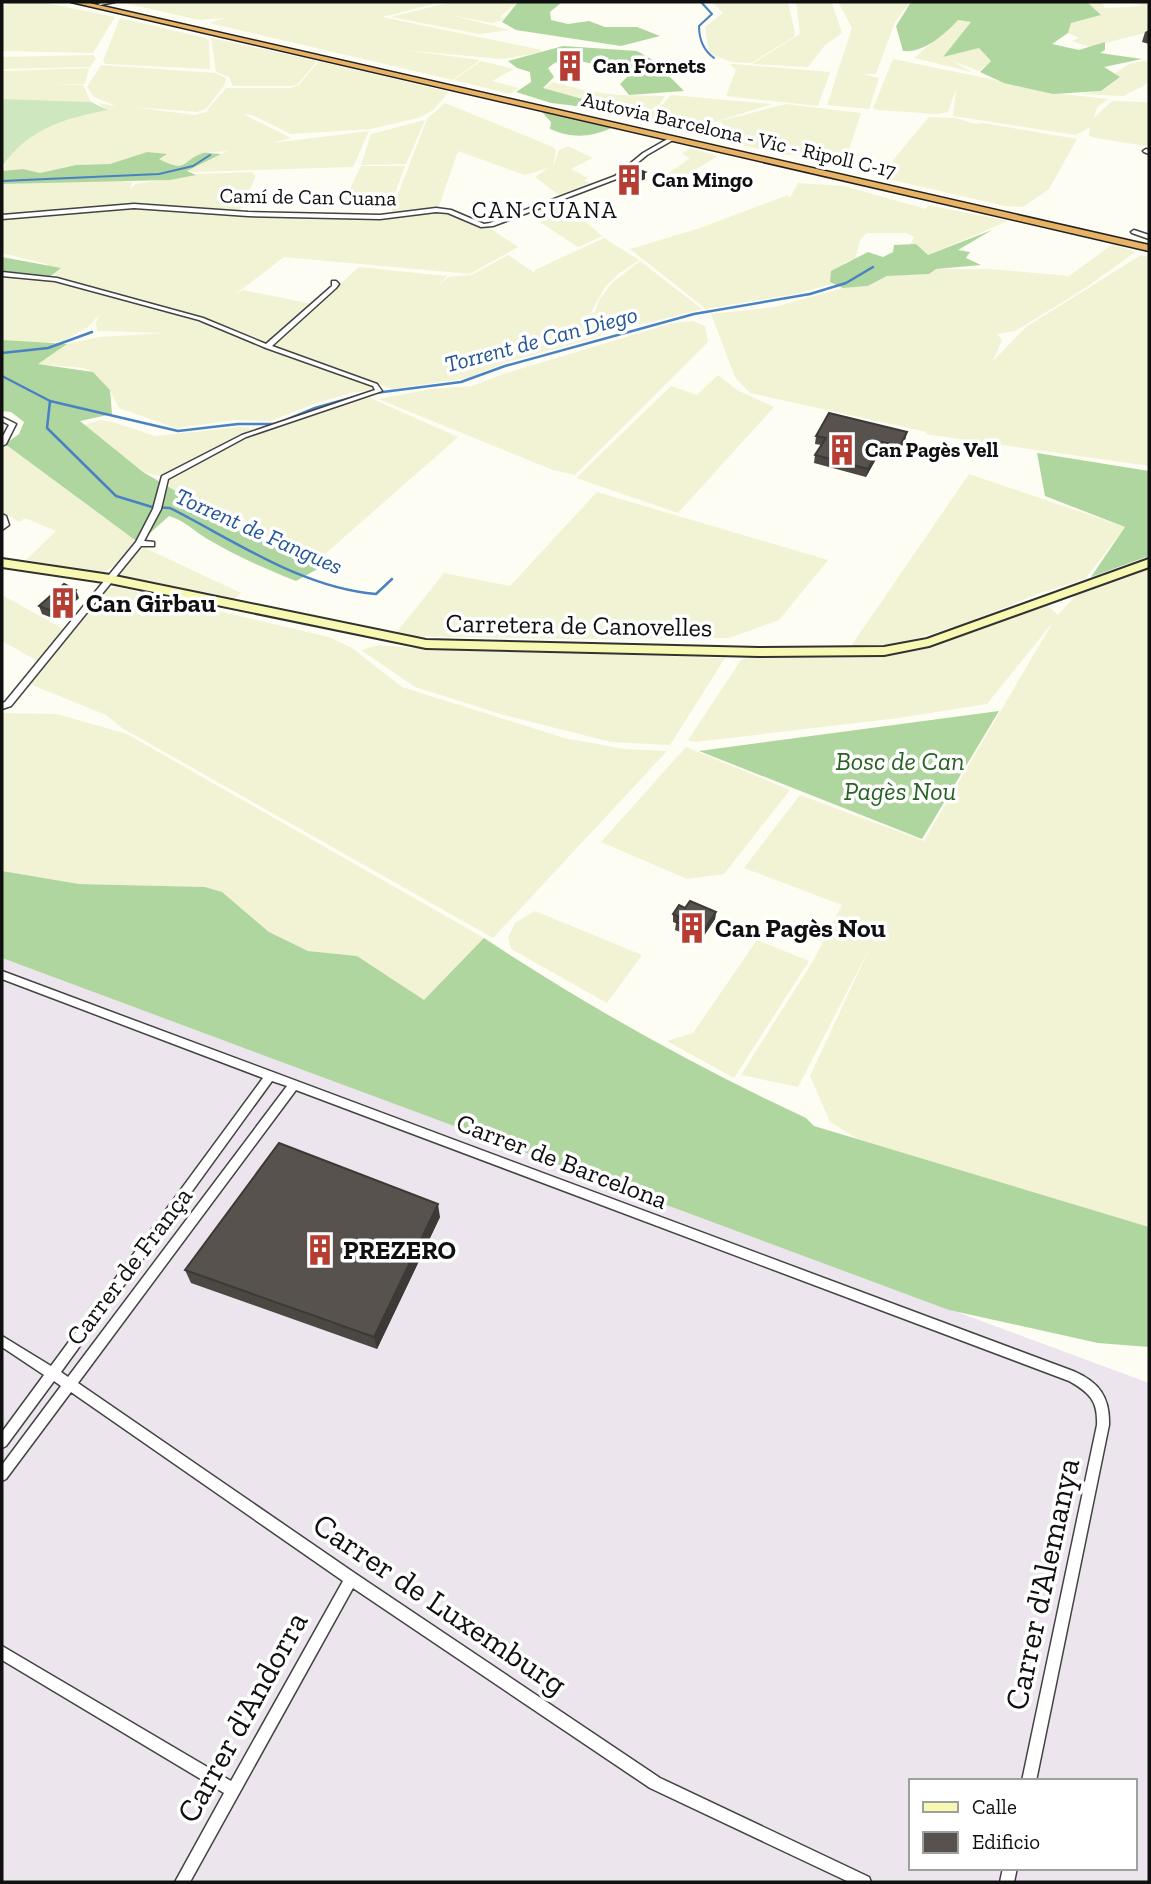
<svg xmlns="http://www.w3.org/2000/svg" width="1151" height="1884" viewBox="0 0 1151 1884" font-family="'Zilla Slab',serif">
  <style>
    .industrial { fill: #ede5ed; fill-rule: evenodd }
    .farmland { fill: #f1f3d4 }
    .green { fill: #cee7be }
    .forest { fill: #b0d69f }
    .lines { fill: none; stroke-linecap: round; stroke-linejoin: round }
    .stream-far1 { stroke: #4882c3; stroke-width: 2 }
    .stream { stroke: #4882c3; stroke-width: 2.5 }
    .street-casing { stroke: #434343; stroke-width: 3 }
    .secondary-casing { stroke: #323232; stroke-width: 4 }
    .highway-casing { stroke: #212121; stroke-width: 3 }
    .street { fill: #fff; fill-rule: evenodd }
    .secondary { fill: #f7f9b3; fill-rule: evenodd }
    .highway { fill: #e9b366; fill-rule: evenodd }
    .wall { fill: #4b4742 }
    .shaded-wall { fill: #3d3936 }
    .building { fill: #57524d; stroke: #3d3936; stroke-width: 2 }
    .labels { text-anchor: middle; stroke-width: 7; stroke-linejoin: round; paint-order: stroke }
    .far-poi-label { font-size: 21px; font-weight: bold; fill: #101010; stroke: #fff; text-anchor: start }
    .far-street-label { font-size: 21px; fill: #101010; stroke: #fff }
    .far-neighbourhood-label { font-size: 23px; letter-spacing: 2px; fill: #101010; stroke: #fff }
    .far-water-label { font-size: 23px; font-style: italic; fill: #225598; stroke: #fff }
    .poi-label { font-size: 26px; font-weight: bold; fill: #101010; stroke: #fff; text-anchor: start }
    .street-label { font-size: 26px; fill: #101010; stroke: #fff }
    .park-label { font-size: 26px; font-style: italic; fill: #296324; stroke: #fff }
    .near-street-label { font-size: 32px; fill: #101010; stroke: #fff }
  </style>
  <rect width="100%" height="100%" fill="#fefdf3"/>
  <path class="industrial" d="M2,958L1149,1383V1882H2ZM911,1781H1135V1868H911Z"/>
  <path class="farmland" d="M11,2H41L115,17L93,53L2,51V7Z
    M442,2L382,17L542,50L538,53L502,59L404,50L480,60L453,80L209,23L225,18L199,20L124,3Z
    M451,2H517L500,17L505,19L500,21L492,23L450,15L510,30L479,34L391,17Z
    M712,2H788L795,33L794,37L751,63L731,62L709,53L705,27L723,13Z
    M796,2L832,3L842,33L825,45L808,67L752,64L800,34Z
    M838,2H910L895,22L876,74H863L879,78L869,109L827,105L852,28Z
    M1087,2H1101L1105,8L1143,6L1129,2H1149V32L1089,47L1072,41L1079,38L1068,33L1071,23L1100,15Z
    M120,18L206,38L209,41L210,69L105,64L103,61Z
    M958,20L971,22L943,57L979,48L991,61L979,71L952,61L972,72L914,58Z
    M211,38L317,61L298,84L292,86H233L229,77L216,72Z
    M93,55L96,58L90,67L2,69V57Z
    M893,59L1063,94L1109,99L1097,107L1094,118L1112,101L1149,102V142L1146,146L1096,138L1089,136L1090,127L1076,135L953,116L956,89L948,112L937,114L878,110L873,108Z
    M319,61L449,92L433,110L421,117L371,129L291,134L252,115L243,114L291,138L273,143L369,131L353,167L192,172L188,171L227,151L204,153L187,165H171L158,159L166,155L147,152L110,164L76,165L40,173L23,169L2,171L11,153L38,131L69,117L107,110L98,103L116,106L94,97L87,87L101,65L215,73L226,78L224,86L206,109L197,112L133,107L195,115L209,111L207,110L226,88H290L299,85Z
    M481,61L514,69L492,81L518,88L510,94L454,80Z
    M1143,61L1149,62V81L1143,86L1123,96L1081,94L1102,91L1119,78L1115,73L1129,64Z
    M730,64H734L830,72L818,106L726,96L736,70Z
    M89,68L85,84L49,85H83L91,102L2,99V71Z
    M553,82L587,91L617,95L665,96L660,104L635,119L571,106L583,94L571,101L552,96L544,89Z
    M671,95L772,104L683,132L635,121L662,105Z
    M445,103L553,147L556,150L553,167L559,150L568,146L593,158L571,169L588,178L584,180L591,184L560,196L535,177L548,168L525,175L458,151L438,209L390,215L427,119Z
    M786,104L861,113L848,153L784,155L738,144L720,121Z
    M929,117L956,118L975,124L983,123L1077,139L1049,189L1023,207L1005,206L879,177Z
    M425,120L406,164L361,165L371,134Z
    M690,148L718,156L682,178L664,185L657,181L690,158L682,154Z
    M361,166H405L395,193H365L360,201H344Z
    M252,172L256,176L240,211L126,203L124,209L250,216L387,218L442,210L485,225L518,247L470,274L284,257L233,296L243,290L312,304L266,344L204,319L53,275L47,264L2,253V184L100,180L132,182L130,189L136,184L200,174Z
    M798,183L844,186L926,209L928,205L1008,221L928,255L916,244L910,245L914,237L906,233H867L861,238L855,259L846,262L830,282L833,284L795,294L706,309L630,249L697,229L788,195L790,198Z
    M558,201H562L602,236L578,247L526,213Z
    M604,238L639,260L617,275L605,287L590,314L595,312L599,300L612,283L640,261L702,309L652,322L610,329L598,337L507,362L468,378L392,389L272,346L359,267L447,276L438,286L448,277L472,275L508,255L535,273V270Z
    M1113,244L1135,252L1087,287L1015,331L997,334L1002,340L993,361L1026,327L1141,255L1149,257V466L925,434L927,432L750,393L735,377L711,314L775,307L843,288L869,286L887,276L928,274L935,269H989L1069,276Z
    M2,274L87,287L128,303L152,305L201,323L205,321L294,359L373,385L369,391L355,392L317,403L270,421L234,420L176,428L119,408L110,390L93,372L83,368L37,364L67,344L99,337L165,333L97,331L96,323L99,315L88,327L63,341L38,344L2,340Z
    M693,321L705,326L708,342L575,475L553,470L378,399L431,389L472,386L506,373L673,323Z
    M718,375L737,390L774,407L678,513L576,478L671,386L697,395Z
    M368,397L458,437L316,562L163,485L165,478L250,434L278,426L334,405Z
    M100,420L113,422L155,436L240,427L255,429L238,435L161,476L143,472L84,425Z
    M5,444L136,541L118,564L100,574L26,560L56,531L25,518L19,522L2,512V447Z
    M969,474L1125,527L1085,579L1040,593L962,625L896,644L851,646Z
    M597,492L828,560L779,620L729,638L574,639L401,636L396,633L444,573L510,586Z
    M145,548L241,593L231,602L116,578L139,550Z
    M1149,567V1227L904,1167L830,1122L810,1076L871,945L798,1087L741,1075L813,961L842,905L744,868L800,795L924,841L1053,622L987,704L899,718L695,742L688,740L741,660L754,655L884,654L1044,603L1058,615L1077,594Z
    M116,587L329,637L352,648L402,687L564,738L624,749L667,751L493,938L122,728L106,715L30,684L109,588Z
    M2,595L65,630L41,663L2,641Z
    M379,645L413,648L725,658L670,745L611,742L504,715L415,687L361,650Z
    M2,713L57,714L127,734L484,938L425,1001L357,956L308,951L269,932L222,892L205,887L79,884L2,871Z
    M686,747L790,790L724,874L687,879L601,842Z
    M535,911L642,955L607,1003L511,949L508,938L515,923Z
    M757,940L809,961L734,1078L667,1041L693,1033Z"/>
  <path class="green" d="M2,99L91,102L108,110C65,118 27,129 2,167Z"/>
  <path class="forest" d="M518,2H562L550,12L551,20L568,24L589,21L605,27H637L660,36L621,46L516,30L502,22Z
    M911,2H1087L1101,15L1071,23L1068,33L1052,44L1079,50L1105,42V50L1100,53L1142,59L1104,67L1120,77L1101,91L1053,94L1004,83L980,72L991,61L979,48L943,57L971,22L958,20C944,35 924,53 903,51L896,26Z
    M563,46L637,51L653,60L684,91L629,95L620,84L631,73C626,71 576,60 569,59C560,59 554,63 548,68L554,77L543,88L586,100L577,106L551,103L516,92L531,82L530,72L517,68L508,61Z
    M541,111L612,128C590,137 573,139 550,129L551,122Z
    M147,152L167,154L159,159C188,174 182,160 203,153C208,152 216,154 221,154L187,171L196,175L170,180L2,184V171L23,169L40,173L76,165L110,164Z
    M992,230L958,250L970,252L966,258L981,265L936,269L929,274L887,276L868,286L843,288L830,282L831,271L868,252L883,257L893,252L894,245L916,244L928,255Z
    M2,257L61,268L48,278L2,275Z
    M2,340L67,344L38,364L93,372L110,390L112,414L80,421L143,472L222,518L321,567L296,581C266,569 238,557 211,541C194,532 188,522 169,516L139,543L5,444L19,434L24,422L11,412L2,411Z
    M1037,453L1149,471V556L1091,577L1125,527L1045,496Z
    M999,711L922,839L699,751Z
    M2,871L79,884L205,887L222,892L269,932L308,951L357,956L424,1000L484,938C587,1006 694,1066 806,1118L814,1126L1149,1227V1347L1098,1343L949,1310L2,958Z"/>
  <g class="lines">
    <path class="stream-far1" d="M701,2L712,14L699,26C699,39 703,50 714,58
      M2,181L159,174L193,166L210,155"/>
    <path class="stream" d="M2,353L48,348L92,332
      M2,376L50,401L47,428L116,496L152,507L170,508C235,541 302,588 376,594L392,579
      M375,393L461,382L505,366L694,314L810,294L846,283L873,267
      M50,401L178,431L238,424H276L315,408L364,394"/>
    <defs>
      <path id="street" d="M105,2H115L100,5L98,4Z
        M671,137L673,138V140L647,155L619,178L493,226L481,227L448,213L436,212L380,219L248,216L134,208L2,219V215L134,204L248,212L380,215L436,208L451,210L484,224L490,223L615,176L643,153Z
        M1146,149L1149,150V154L1144,152L1143,151Z
        M1134,230L1149,235V239L1132,233L1131,232Z
        M2,272L57,278L203,318L266,344L332,286V281H336L339,284L336,288L272,346L377,384L382,391L246,437L168,479L161,509L144,541L154,542V546H141L11,706L2,709V703L5,702L136,542L153,509L162,476L242,435L375,390L373,386L266,348L199,320L55,281L2,276Z
        M2,417L16,424L6,444L2,446V438L9,425L2,421Z
        M2,514L6,516L9,525L2,530Z
        M2,971L1073,1371C1099,1382 1110,1397 1109,1425L1036,1781H1022L1097,1425C1098,1401 1090,1393 1069,1381L296,1090L78,1383L356,1574L660,1778L869,1877L871,1882H849L650,1788L353,1588L190,1882H175L224,1793L2,1660V1646L231,1781L343,1581L71,1392L6,1479L2,1481V1465L61,1386L54,1381L6,1446L2,1448V1432L44,1375L2,1347V1336L51,1366L263,1078L2,979ZM272,1081L287,1086L68,1377L61,1372Z
        M1003,1868H1017L1014,1882H1000Z"/>
      <path id="secondary" d="M2,559L110,575L426,640L759,648L884,647L927,639L1149,559V567L929,646L884,655L759,656L426,648L110,583L2,567Z"/>
      <path id="highway" d="M71,2H85L1149,245V251Z"/>
    </defs>
    <use href="#street" class="street-casing"/>
    <use href="#secondary" class="secondary-casing"/>
    <use href="#highway" class="highway-casing"/>
    <use href="#street" class="street"/>
    <use href="#secondary" class="secondary"/>
    <use href="#highway" class="highway"/>
  </g>
  <path class="wall" d="M1149,30V44L1142,42L1145,32Z
    M620,173L645,179L632,185L620,180Z
    M907,432L905,440L898,454L881,450L866,477L814,463L815,455L821,445L815,444L816,436Z
    M79,598L55,619L42,614L39,606Z
    M685,908L716,912L715,919L701,940L675,930L676,923L673,922V914Z
    M440,1217L377,1349L191,1283L185,1270Z"/>
  <path class="shaded-wall" d="M645,172V179L632,185V178Z
    M907,432L905,440L898,454L900,446Z
    M882,442L881,450L866,477L868,469Z
    M76,590L79,598L55,619L52,611Z
    M716,912L715,919L701,940L702,933Z
    M438,1204L440,1217L377,1349L374,1337Z"/>
  <path class="building" d="M629,166L645,172L632,178L620,173Z
    M829,413L907,432L900,446L882,442L868,469L815,455L826,438L816,436Z
    M64,584L76,590L52,611L39,606Z
    M690,901L716,912L702,933L676,922L679,917L673,914L679,905L685,908Z
    M279,1143L438,1204L374,1337L185,1270Z"/>
  <defs>
    <symbol id="building-bare" viewBox="-9 -9 18 18"><path d="M-4-6H4V6H1V3H-1V6H-4ZM-2.5-4.3h1.7v1.8h-1.7ZM.8-4.3h1.7v1.8H.8ZM-2.5-1h1.7V.8h-1.7ZM.8-1h1.7V.8H.8Z" fill="#b53d32" stroke="#fff" stroke-width="2.5" paint-order="stroke"/></symbol>
  </defs>
  <g fill-rule="evenodd">
    <use href="#building-bare" x="548" y="44" width="44" height="44"/>
    <use href="#building-bare" x="607" y="158" width="44" height="44"/>
    <use href="#building-bare" x="820" y="428" width="44" height="44"/>
    <use href="#building-bare" x="41" y="581" width="44" height="44"/>
    <use href="#building-bare" x="670" y="906" width="44" height="44"/>
    <use href="#building-bare" x="298" y="1228" width="44" height="44"/>
  </g>
  <g class="labels">
    <g class="far-poi-label">
      <text x="593" y="73">Can Fornets</text>
      <text x="652" y="187">Can Mingo</text>
      <text x="865" y="457">Can Pagès Vell</text>
    </g>
    <g class="far-street-label">
      <text transform="translate(739 135) rotate(13)" y="7">Autovia Barcelona - Vic - Ripoll C-17</text>
      <text transform="translate(308 197) rotate(1)" y="7">Camí de Can Cuana</text>
    </g>
    <g class="far-neighbourhood-label">
      <text x="545" y="218">CAN CUANA</text>
    </g>
    <g class="far-water-label">
      <text transform="translate(541 339) rotate(-15)" y="8">Torrent de Can Diego</text>
      <text transform="translate(259 531) rotate(24)" y="8">Torrent de Fangues</text>
    </g>
    <g class="poi-label">
      <text x="86" y="612">Can Girbau</text>
      <text x="715" y="937">Can Pagès Nou</text>
      <text x="343" y="1259">PREZERO</text>
    </g>
    <g class="street-label">
      <text transform="translate(579 625) rotate(1)" y="9">Carretera de Canovelles</text>
      <text transform="translate(562 1161) rotate(21)" y="9">Carrer de Barcelona</text>
      <text transform="translate(129 1266) rotate(-53)" y="9">Carrer de França</text>
    </g>
    <g class="park-label">
      <text x="900" y="770">Bosc de Can<tspan x="900" dy="30">Pagès Nou</tspan></text>
    </g>
    <g class="near-street-label">
      <text transform="translate(1042 1584) rotate(-78)" y="11">Carrer d'Alemanya</text>
      <text transform="translate(440 1604) rotate(34)" y="11">Carrer de Luxemburg</text>
      <text transform="translate(242 1717) rotate(-61)" y="11">Carrer d'Andorra</text>
    </g>
  </g>
  <rect width="1151" height="1884" fill="none" stroke="#101010" stroke-width="7"/>
  <rect x="909" y="1779" width="228" height="91" fill="#ffffff" stroke="#9f9f9f" stroke-width="2"/>
  <rect x="923" y="1802" width="35" height="10" fill="#f7f9b3" stroke="#9f9f9f" stroke-width="2"/>
  <text x="972" y="1814" font-size="21" fill="#101010">Calle</text>
  <rect x="923" y="1832" width="35" height="21" fill="#57524d" stroke="#9f9f9f" stroke-width="2"/>
  <text x="972" y="1849" font-size="21" fill="#101010">Edificio</text>
</svg>
